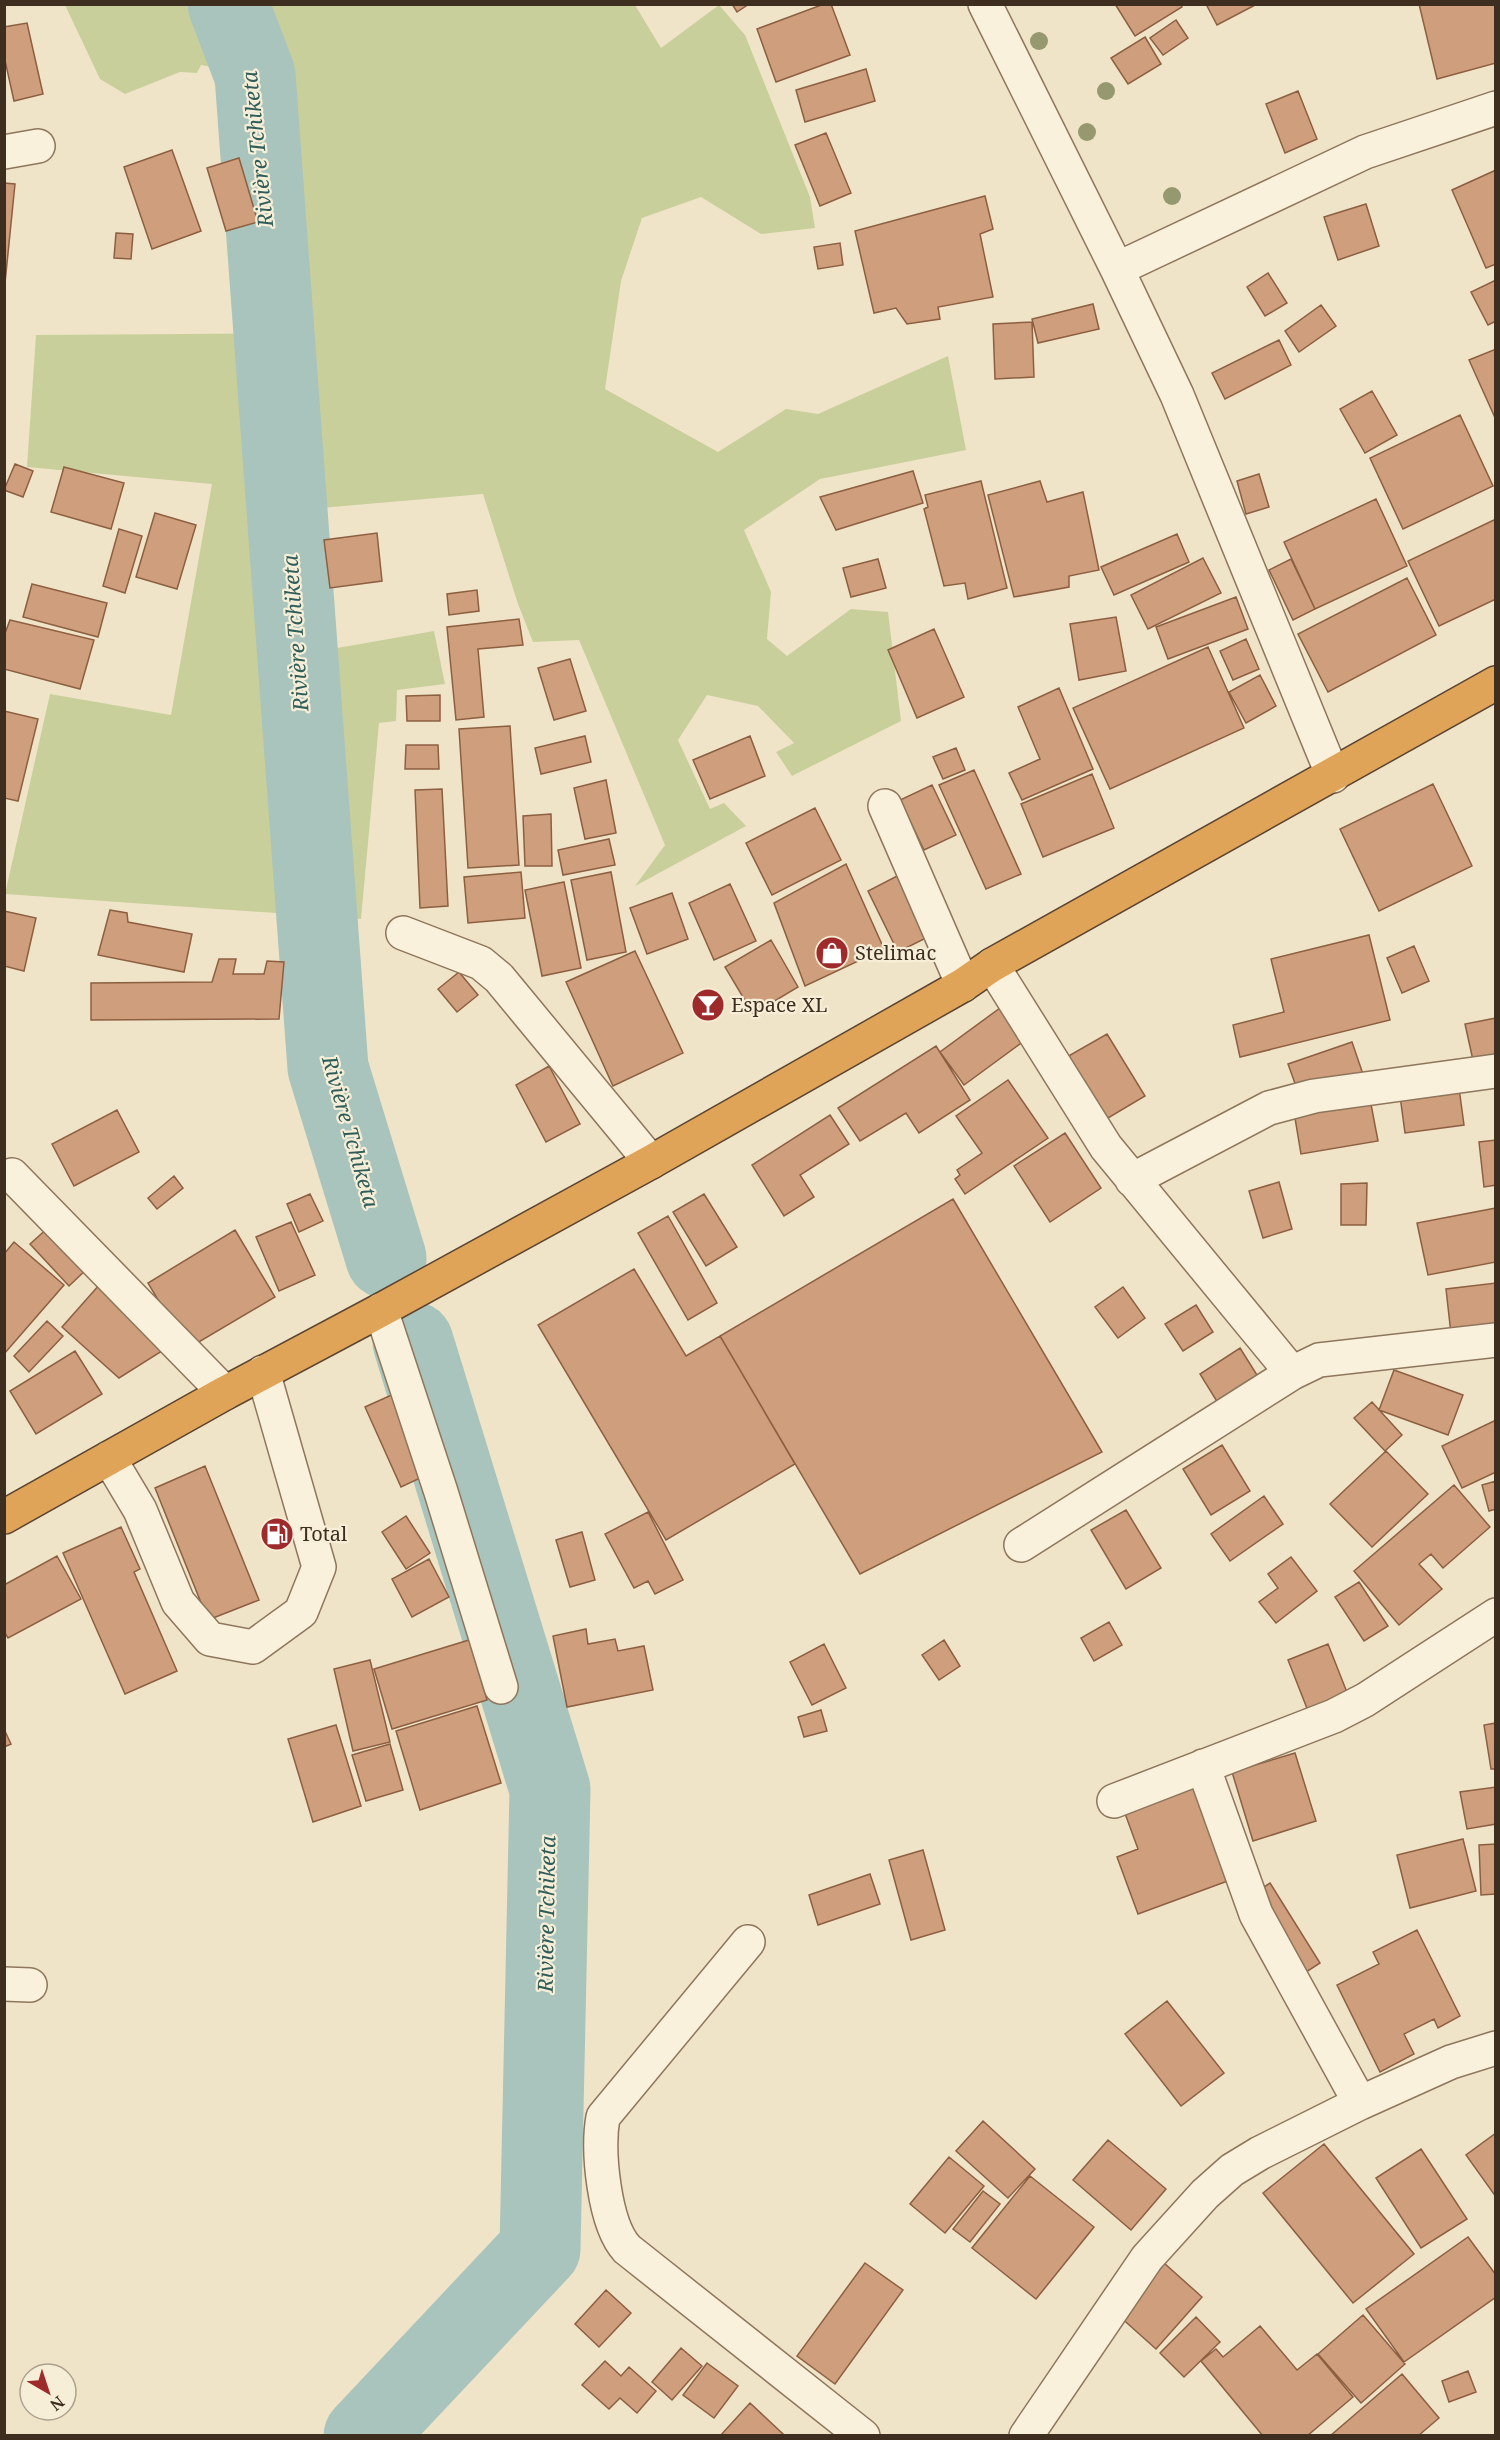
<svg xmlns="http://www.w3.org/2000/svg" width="1500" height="2440" viewBox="0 0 1500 2440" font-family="'Noto Serif',serif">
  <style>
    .green { fill: #c9cf9b }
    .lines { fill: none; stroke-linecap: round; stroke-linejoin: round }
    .river { stroke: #a9c4bc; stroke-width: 81 }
    .building { fill: #cf9f7d; stroke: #8d5f41; stroke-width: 1.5 }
    .minor-casing { stroke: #8d765c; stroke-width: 36 }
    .highway-casing { stroke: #5b4430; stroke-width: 36 }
    .minor { stroke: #faf1dc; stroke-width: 33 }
    .highway { stroke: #e0a458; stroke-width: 33 }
    .tree { fill: #96986f }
    .labels { text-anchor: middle; stroke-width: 4.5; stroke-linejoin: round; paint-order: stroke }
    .poi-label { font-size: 20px; fill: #3d2e20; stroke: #f7eed8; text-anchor: start }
    .water-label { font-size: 21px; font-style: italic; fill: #2f5d5a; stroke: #f7eed8 }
  </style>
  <rect width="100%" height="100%" fill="#f0e4c8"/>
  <path class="green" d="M65,5H635L661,48L719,5L745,35L810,197L815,228L761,234L701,197L642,218L621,281L605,389L718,452L786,409L818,414L948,356L966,450L820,479L744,530L771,592L767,639L787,656L851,609L888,612L901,721L792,776L776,752L794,743L758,706L707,695L678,740L710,809L724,803L746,826L635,886L665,845L579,640L533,642L518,604L483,494L309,509L326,650L434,631L445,684L397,690L396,721L379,723L361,919L5,894L50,694L171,715L212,484L27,467L36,335L314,333L271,78L201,65L197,73L180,72L125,94L100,79Z"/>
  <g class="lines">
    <path class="river" d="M228,4L255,75L328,1068L386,1258
      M364,2436L540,2249L550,1789L413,1342"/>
  </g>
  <path class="building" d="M732,4H749L737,12Z
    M824,4H831L850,55L776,82L757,29Z
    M1115,4H1181L1182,7L1135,36Z
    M1206,4H1257L1217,25Z
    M1419,4H1496V63L1437,79Z
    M1176,20L1188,38L1163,55L1150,38Z
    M27,23L43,94L14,101L4,56V27Z
    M1145,37L1161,64L1128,84L1111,58Z
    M866,69L875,101L805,122L796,90Z
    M1298,91L1317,139L1285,153L1266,104Z
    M826,133L851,193L820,206L795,145Z
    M172,150L201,231L152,249L124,167Z
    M239,158L258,222L226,231L207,168Z
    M1496,170V264L1486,268L1452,190Z
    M4,183L15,184L4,293Z
    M985,196L993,229L980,234L993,297L938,307L940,319L907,324L896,308L874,313L855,231Z
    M1366,204L1379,246L1338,260L1324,217Z
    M116,233L133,234L131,259L114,258Z
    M840,243L843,265L818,269L814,247Z
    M1268,273L1287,303L1265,316L1247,287Z
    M1496,280V321L1488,325L1471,292Z
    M1093,304L1099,329L1038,343L1032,319Z
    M1321,305L1336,326L1299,352L1285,331Z
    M1032,322L1034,377L995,379L993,324Z
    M1279,340L1291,365L1225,399L1212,373Z
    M1496,349V420L1469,360Z
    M1372,391L1397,435L1365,453L1340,409Z
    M1460,415L1493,486L1403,529L1370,458Z
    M15,464L33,471L23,497L4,490Z
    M64,467L124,483L111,529L51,512Z
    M913,471L923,503L836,530L820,497Z
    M1259,474L1269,507L1246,514L1237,481Z
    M981,481L1007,588L968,599L965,583L944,586L924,509L928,507L925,495Z
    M1040,481L1047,502L1083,492L1099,570L1069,576V587L1014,597L988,495Z
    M1376,499L1407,566L1315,609L1284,542Z
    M155,513L196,525L177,589L136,577Z
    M1496,519V599L1439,626L1408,561Z
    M119,529L142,536L125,593L103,586Z
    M377,533L382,581L330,588L324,540Z
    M1177,534L1189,562L1114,595L1101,567Z
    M1203,558L1221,593L1148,629L1131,595Z
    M878,559L886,588L851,597L843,568Z
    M1291,559L1315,609L1293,620L1269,570Z
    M1407,578L1436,635L1328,692L1298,634Z
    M32,584L107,603L98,637L23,617Z
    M477,590L479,611L449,615L447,594Z
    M1236,597L1248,629L1168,659L1156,627Z
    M1116,617L1126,671L1079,680L1070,624Z
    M519,619L523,645L478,649L484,717L456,720L447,627Z
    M10,620L94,640L80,689L4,669V636Z
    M934,629L964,697L917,718L888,650Z
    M1246,639L1259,669L1233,680L1220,651Z
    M1208,647L1244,728L1110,789L1073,708Z
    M570,659L586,711L554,720L538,668Z
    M1260,675L1276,706L1246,723L1229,692Z
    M1059,688L1093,769L1022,800L1009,773L1040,759L1018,707Z
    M440,695V721H407L406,696Z
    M4,711L38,719L18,801L4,798Z
    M510,726L519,865L468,868L459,729Z
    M585,736L591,762L541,774L535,748Z
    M750,736L765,776L710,799L693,760Z
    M406,745H438L439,769H405Z
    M956,748L965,770L943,779L933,757Z
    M974,770L1021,874L986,889L939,785Z
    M1092,774L1114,828L1043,857L1021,804Z
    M606,780L616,833L585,839L574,788Z
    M1433,784L1472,866L1379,911L1340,829Z
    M932,785L956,835L924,850L900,800Z
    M442,789L448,906L420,908L415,790Z
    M815,808L841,860L772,895L746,843Z
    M551,814L552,866H525L523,816Z
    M609,839L615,865L563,875L558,850Z
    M846,864L884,949L805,986L774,903Z
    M521,872L525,918L468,923L464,877Z
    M611,872L626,952L587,960L571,880Z
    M899,875L930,936L898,952L868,891Z
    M564,882L581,968L542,976L525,890Z
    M730,884L756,941L714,960L689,903Z
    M672,893L688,939L647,954L630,908Z
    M110,910L127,913L128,922L192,934L184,972L98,955Z
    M4,911L36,918L24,971L4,966Z
    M1369,935L1390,1020L1240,1057L1233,1025L1284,1012L1271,959Z
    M771,940L798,987L753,1014L725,967Z
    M1414,946L1429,981L1402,993L1387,958Z
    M635,951L683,1053L613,1086L566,982Z
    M219,959H236L233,974H264L267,961L284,962L279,1019L91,1020V983L212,982Z
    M459,972L478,995L457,1012L438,989Z
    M1000,1008L1024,1041L964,1085L940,1052Z
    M1496,1018V1061L1474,1065L1465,1024Z
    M1107,1034L1145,1096L1103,1121L1065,1058Z
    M1352,1042L1364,1077L1301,1100L1288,1064Z
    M936,1046L970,1100L919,1133L906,1113L860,1141L838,1108Z
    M549,1066L580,1124L546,1142L516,1085Z
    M1008,1080L1048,1138L965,1194L955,1179L960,1175L957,1170L982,1153L956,1116Z
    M1459,1088L1464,1125L1405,1133L1400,1096Z
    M1370,1099L1378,1141L1301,1154L1294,1112Z
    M117,1110L139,1152L74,1186L52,1144Z
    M830,1115L849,1144L800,1175L814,1197L784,1216L752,1165Z
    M1065,1133L1101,1188L1050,1222L1014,1166Z
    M1496,1140V1185L1484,1187L1479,1142Z
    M174,1176L183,1188L157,1209L148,1198Z
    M1279,1182L1292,1229L1263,1238L1249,1191Z
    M1367,1183L1366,1225H1341V1184Z
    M310,1194L323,1221L299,1232L287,1204Z
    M704,1194L737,1247L706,1266L673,1212Z
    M953,1199L1102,1452L860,1574L720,1336Z
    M1496,1208V1262L1428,1275L1417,1223Z
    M668,1216L717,1303L688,1320L638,1233Z
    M291,1222L315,1275L279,1291L256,1237Z
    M50,1226L89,1267L69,1286L30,1244Z
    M235,1230L275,1297L187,1349L148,1283Z
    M14,1242L64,1285L4,1354V1254Z
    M634,1269L686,1356L720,1336L795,1464L666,1540L538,1325Z
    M1496,1283V1337L1452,1343L1446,1289Z
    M100,1284L170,1346L119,1378L62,1327Z
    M1123,1287L1145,1318L1118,1338L1095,1307Z
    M1196,1305L1213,1332L1183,1351L1165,1324Z
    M47,1321L63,1336L29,1372L14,1356Z
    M1240,1348L1262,1383L1221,1408L1200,1374Z
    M75,1351L102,1394L36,1434L10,1391Z
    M1394,1370L1463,1395L1448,1435L1379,1410Z
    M396,1393L431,1473L401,1487L365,1407Z
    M1372,1402L1402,1435L1385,1451L1354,1418Z
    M1496,1420V1472L1462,1488L1442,1446Z
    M1222,1445L1250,1491L1211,1515L1183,1469Z
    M1386,1451L1428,1494L1372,1547L1330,1504Z
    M205,1466L259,1600L208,1620L155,1488Z
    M1496,1481V1509L1489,1511L1482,1485Z
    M1454,1485L1490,1527L1443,1568L1431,1554L1419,1564L1442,1589L1399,1625L1354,1571Z
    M1264,1496L1283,1524L1230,1561L1211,1534Z
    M1126,1510L1161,1568L1126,1589L1091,1530Z
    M648,1512L683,1580L655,1594L648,1581L634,1588L605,1534Z
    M406,1516L430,1553L406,1569L382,1532Z
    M121,1527L140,1569L134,1572L177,1671L125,1694L63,1553Z
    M582,1532L595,1580L570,1587L556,1540Z
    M57,1556L81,1599L8,1638L4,1631V1585Z
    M1291,1557L1317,1591L1276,1623L1259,1602L1278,1588L1268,1574Z
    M429,1559L449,1597L412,1617L392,1579Z
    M1359,1582L1388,1626L1364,1641L1335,1597Z
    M1109,1622L1122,1645L1094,1661L1081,1638Z
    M586,1629L588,1644L615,1639L618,1651L644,1646L653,1690L567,1707L553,1636Z
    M469,1640L487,1700L392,1729L374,1669Z
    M944,1640L960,1666L939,1680L922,1655Z
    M824,1644L846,1688L812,1705L790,1662Z
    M1328,1644L1350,1700L1310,1716L1288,1660Z
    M370,1660L390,1742L353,1751L334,1669Z
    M477,1706L501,1783L420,1810L396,1731Z
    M821,1710L827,1731L804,1737L798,1717Z
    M1496,1723V1769H1491L1484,1725Z
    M336,1725L361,1806L313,1822L288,1739Z
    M4,1729L11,1744L4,1747Z
    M390,1744L403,1790L366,1801L352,1755Z
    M1295,1753L1316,1821L1253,1841L1232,1772Z
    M1196,1780L1233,1879L1138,1914L1117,1857L1138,1849L1123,1808Z
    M1496,1787V1824L1467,1829L1460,1792Z
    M1463,1839L1476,1891L1410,1908L1397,1855Z
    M1496,1844V1894L1481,1895L1479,1845Z
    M923,1850L945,1930L911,1940L889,1860Z
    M870,1874L880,1904L818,1925L809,1895Z
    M1270,1883L1320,1963L1300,1976L1250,1896Z
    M1417,1930L1460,2016L1438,2028L1434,2019L1404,2034L1414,2054L1380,2072L1337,1985L1379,1964L1373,1952Z
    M1167,2001L1224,2073L1181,2106L1125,2034Z
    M983,2121L1035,2169L1008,2198L956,2151Z
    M1496,2133V2197L1466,2155Z
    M1108,2140L1166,2189L1131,2230L1073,2180Z
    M1324,2144L1414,2254L1353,2303L1263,2193Z
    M1421,2149L1467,2219L1421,2248L1376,2178Z
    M949,2157L984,2186L945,2233L910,2204Z
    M1030,2176L1094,2227L1036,2299L972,2248Z
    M983,2191L1000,2204L970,2242L953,2229Z
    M1468,2237L1496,2275V2297L1404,2362L1366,2309Z
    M865,2263L903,2290L835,2384L797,2356Z
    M1164,2263L1202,2297L1156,2349L1118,2315Z
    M606,2290L631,2313L599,2347L575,2324Z
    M1363,2315L1405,2364L1361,2403L1318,2354Z
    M1196,2317L1220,2342L1184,2377L1160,2353Z
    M1260,2326L1297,2370L1317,2354L1353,2397L1307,2436H1263L1201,2361L1216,2349L1223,2357Z
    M681,2348L702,2366L672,2400L652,2382Z
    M605,2361L621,2376L629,2367L656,2391L637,2413L620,2398L609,2409L582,2385Z
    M707,2363L738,2386L714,2418L683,2395Z
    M1468,2371L1476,2392L1449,2402L1442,2381Z
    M1402,2374L1439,2418L1418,2436H1330Z
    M750,2403L783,2434L782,2436H720Z"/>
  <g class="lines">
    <defs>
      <path id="minor" d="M985,4L1117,269L1177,395L1333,776
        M4,152L38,146
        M1117,269L1365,152L1496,108
        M885,806L963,985
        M403,933L481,963L499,978L651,1162
        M992,965L1106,1147L1292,1373
        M12,1175L225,1393
        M1132,1180L1269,1108L1314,1096L1496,1071
        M381,1310L441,1492L501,1687
        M109,1458L140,1510L178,1602L210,1639L253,1647L301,1612L319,1567L263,1372
        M1021,1545L1292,1373L1319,1360L1496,1340
        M1203,1766L1256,1914L1360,2103
        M1114,1801L1334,1716L1365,1700L1496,1615
        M748,1942L603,2117C597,2151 604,2224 627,2249L863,2436
        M4,1984L30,1985
        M1026,2436L1147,2258L1205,2194L1232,2170L1260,2153L1360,2103L1451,2062L1496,2048"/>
      <path id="highway" d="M4,1517L225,1393L381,1310L651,1162L963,985L992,965L1496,683"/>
    </defs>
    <use href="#minor" class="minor-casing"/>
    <use href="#highway" class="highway-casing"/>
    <use href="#minor" class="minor"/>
    <use href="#highway" class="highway"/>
  </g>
  <g class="tree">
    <circle cx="1039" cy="41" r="9"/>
    <circle cx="1106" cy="91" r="9"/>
    <circle cx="1087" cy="132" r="9"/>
    <circle cx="1172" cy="196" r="9"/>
  </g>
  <defs>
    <symbol id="shop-disc" viewBox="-11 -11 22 22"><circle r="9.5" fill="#9e2a2b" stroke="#f7eed8"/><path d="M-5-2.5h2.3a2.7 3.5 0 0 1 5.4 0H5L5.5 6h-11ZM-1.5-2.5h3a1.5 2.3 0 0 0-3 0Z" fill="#fff"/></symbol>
    <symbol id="bar-disc" viewBox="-11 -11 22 22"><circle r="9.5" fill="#9e2a2b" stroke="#f7eed8"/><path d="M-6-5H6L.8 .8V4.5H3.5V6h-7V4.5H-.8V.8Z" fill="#fff"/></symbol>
    <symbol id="fuel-disc" viewBox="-11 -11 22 22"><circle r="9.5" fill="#9e2a2b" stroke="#f7eed8"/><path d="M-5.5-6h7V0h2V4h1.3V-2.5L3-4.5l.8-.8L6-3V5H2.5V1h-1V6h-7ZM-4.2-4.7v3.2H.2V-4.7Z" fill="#fff"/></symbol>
  </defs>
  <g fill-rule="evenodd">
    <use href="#shop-disc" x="813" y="934" width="38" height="38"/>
    <use href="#bar-disc" x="689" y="986" width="38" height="38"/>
    <use href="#fuel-disc" x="258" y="1515" width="38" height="38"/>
  </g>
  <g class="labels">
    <g class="poi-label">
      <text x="855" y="960">Stelimac</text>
      <text x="731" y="1012">Espace XL</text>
      <text x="300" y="1541">Total</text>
    </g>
    <g class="water-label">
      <text transform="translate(258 149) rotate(-96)" y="7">Rivière Tchiketa</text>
      <text transform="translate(296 633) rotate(-94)" y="7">Rivière Tchiketa</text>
      <text transform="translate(350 1132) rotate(74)" y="7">Rivière Tchiketa</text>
      <text transform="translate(547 1914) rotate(-89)" y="7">Rivière Tchiketa</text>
    </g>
  </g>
  <rect width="1500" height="2440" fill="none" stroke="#3d2e20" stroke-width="12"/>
  <g transform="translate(48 2392) rotate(141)"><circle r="28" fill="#f7eed8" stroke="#ada18e" stroke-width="1.5"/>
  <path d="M0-4.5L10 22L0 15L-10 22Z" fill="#9e2a2b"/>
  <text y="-9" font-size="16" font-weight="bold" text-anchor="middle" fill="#3d2e20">N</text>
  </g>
</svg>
